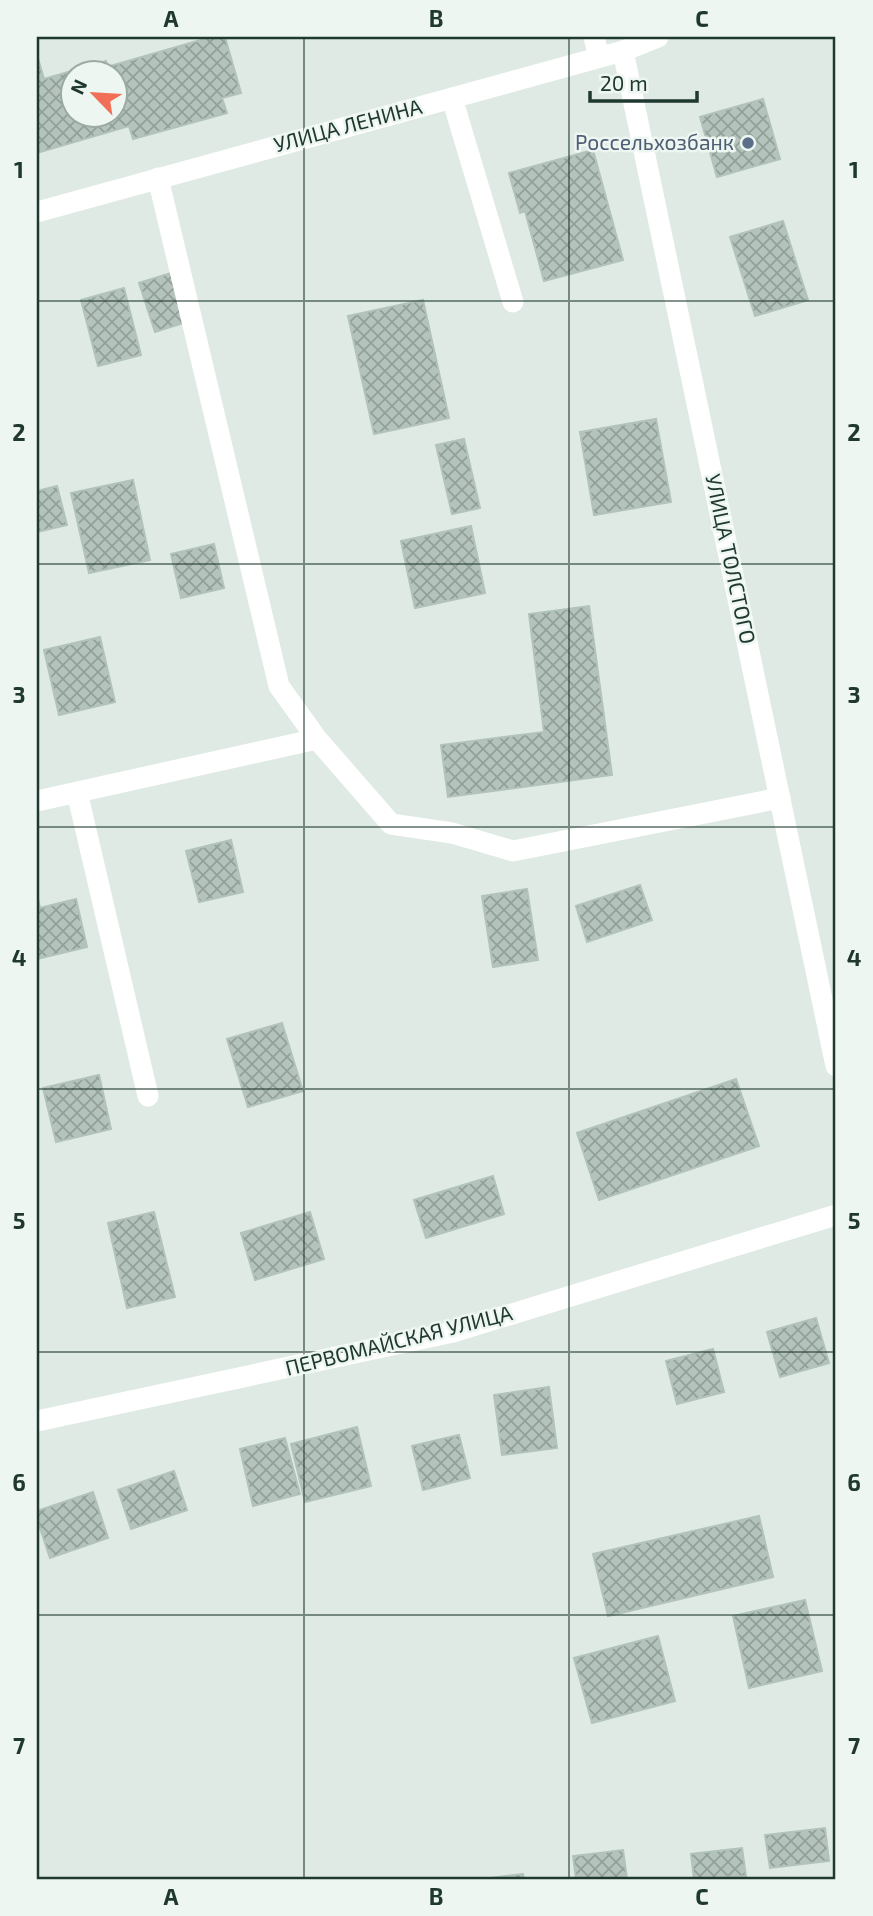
<svg xmlns="http://www.w3.org/2000/svg" width="873" height="1916" viewBox="0 0 873 1916" font-family="'Exo 2',sans-serif">
  <style>
    .building { fill: url(#building-cross-hatch); stroke: #b1c3ba; stroke-width: 2; fill-rule: evenodd }
    .lines { fill: none; stroke-linecap: round; stroke-linejoin: round }
    .service { stroke: #fff; stroke-width: 21 }
    .minor { stroke: #fff; stroke-width: 21 }
    .tertiary { stroke: #fff; stroke-width: 21 }
    .grid { fill: none; stroke: #203930; stroke-width: 2; stroke-opacity: 0.55 }
    .service-dot { fill: #5c6f8a; stroke: #eef6f2; stroke-width: 2.5 }
    .labels { text-anchor: middle; stroke-width: 5; stroke-linejoin: round; paint-order: stroke }
    .street-label { font-size: 21px; fill: #203930; stroke: #eef6f2 }
    .service-label { font-size: 21px; fill: #4e5e75; stroke: #eef6f2; text-anchor: end }
    .neatline { fill: none; stroke: #203930; stroke-width: 2.5 }
    .grid-label { font-size: 23px; text-anchor: middle; font-weight: bold; fill: #203930 }
  </style>
  <defs>
    <pattern id="building-cross-hatch" width="8" height="8" patternUnits="userSpaceOnUse" patternTransform="scale(1.75)"><rect width="8" height="8" fill="#b4c4bc"/><path d="M0 0l8 8M0 8l8-8" fill="none" stroke="#92a099"/></pattern>
  </defs>
  <rect width="100%" height="100%" fill="#deeae3"/>
  <path class="building" d="M211,37H225L241,93L222,98L227,113L133,139L129,126L37,153V55L44,79L106,61L107,67ZM74,74H116V116H74Z
    M763,99L780,159L717,177L700,117Z
    M593,150L623,260L544,281L525,211L520,213L509,173Z
    M783,221L808,300L755,316L730,237Z
    M171,273L186,322L155,332L139,283Z
    M124,288L141,355L98,366L81,300Z
    M423,300L449,418L374,434L348,316Z
    M656,419L671,502L594,515L580,432Z
    M464,439L480,508L452,514L436,445Z
    M133,480L150,560L89,573L71,493Z
    M57,486L67,525L37,532V491Z
    M471,526L485,593L415,608L401,541Z
    M214,544L224,588L181,598L171,554Z
    M589,606L612,775L448,797L441,745L544,732L529,614Z
    M100,637L115,702L59,715L44,650Z
    M231,840L243,892L199,902L186,851Z
    M640,885L652,920L587,942L576,906Z
    M527,889L538,960L493,967L482,896Z
    M37,894L40,908L76,899L87,947L37,959Z
    M282,1023L303,1091L248,1107L227,1039Z
    M99,1075L111,1129L56,1142L43,1088Z
    M736,1079L759,1146L599,1200L577,1133Z
    M493,1176L504,1214L426,1238L414,1200Z
    M154,1212L175,1297L127,1308L108,1223Z
    M310,1212L324,1259L255,1280L241,1233Z
    M816,1318L829,1363L780,1377L767,1332Z
    M713,1349L724,1392L677,1404L666,1361Z
    M549,1387L557,1448L502,1455L494,1395Z
    M357,1427L371,1486L305,1502L291,1444Z
    M459,1435L470,1478L423,1490L412,1446Z
    M285,1438L300,1494L253,1506L240,1449Z
    M174,1471L187,1510L131,1529L118,1490Z
    M93,1492L108,1538L50,1558L37,1519V1511Z
    M759,1516L773,1577L608,1616L593,1554Z
    M805,1600L822,1671L749,1688L733,1616Z
    M658,1636L675,1701L592,1723L574,1658Z
    M825,1828L829,1861L770,1868L765,1835Z
    M742,1848L746,1876L694,1879L691,1854Z
    M623,1850L627,1879H576L573,1856Z
    M523,1874L524,1879H483Z"/>
  <g class="lines">
    <path class="service" d="M594,37L599,57
      M452,98L513,302
      M158,178L279,686L317,739L391,824L452,833L513,851L780,798
      M77,792L148,1096
      M37,801L317,739"/>
    <path class="minor" d="M623,51L836,1066
      M37,1421L453,1332L836,1215"/>
    <path class="tertiary" d="M37,212L623,51L658,37"/>
  </g>
  <path class="grid" d="M304,37V1879M569,37V1879M37,301H836M37,564H836M37,827H836M37,1089H836M37,1352H836M37,1615H836"/>
  <circle class="service-dot" cx="748" cy="143" r="7"/>
  <g class="labels">
    <g class="street-label">
      <text transform="translate(348 126) rotate(-15)" y="7">УЛИЦА ЛЕНИНА</text>
      <text transform="translate(730 559) rotate(78)" y="7">УЛИЦА ТОЛСТОГО</text>
      <text transform="translate(399 1341) rotate(-14)" y="7">ПЕРВОМАЙСКАЯ УЛИЦА</text>
    </g>
    <g class="service-label">
      <text x="734" y="150">Россельхозбанк</text>
    </g>
  </g>
  <rect width="873" height="1916" fill="none" stroke="#eef6f2" stroke-width="77"/>
  <g transform="translate(94 94) rotate(295)"><circle r="33" fill="#eef6f2" stroke="#9caaa4" stroke-width="2"/>
  <path d="M0-5L12 26L0 18L-12 26Z" fill="#f06f56"/>
  <text y="-10" font-size="19" font-weight="bold" text-anchor="middle" fill="#203930">N</text>
  </g>
  <path d="M590 91v10h107v-10" fill="none" stroke="#203930" stroke-width="3.5"/>
  <text x="600" y="91" font-size="21" fill="#203930" stroke="#eef6f2" stroke-width="5" paint-order="stroke">20 m</text>
  <rect x="38" y="38" width="796" height="1840" class="neatline"/>
  <g class="grid-label">
    <text x="171" y="27">A</text>
    <text x="436" y="27">B</text>
    <text x="702" y="27">C</text>
    <text x="19" y="178">1</text>
    <text x="854" y="178">1</text>
    <text x="19" y="441">2</text>
    <text x="854" y="441">2</text>
    <text x="19" y="703">3</text>
    <text x="854" y="703">3</text>
    <text x="19" y="966">4</text>
    <text x="854" y="966">4</text>
    <text x="19" y="1229">5</text>
    <text x="854" y="1229">5</text>
    <text x="19" y="1491">6</text>
    <text x="854" y="1491">6</text>
    <text x="19" y="1754">7</text>
    <text x="854" y="1754">7</text>
    <text x="171" y="1905">A</text>
    <text x="436" y="1905">B</text>
    <text x="702" y="1905">C</text>
  </g>
</svg>
